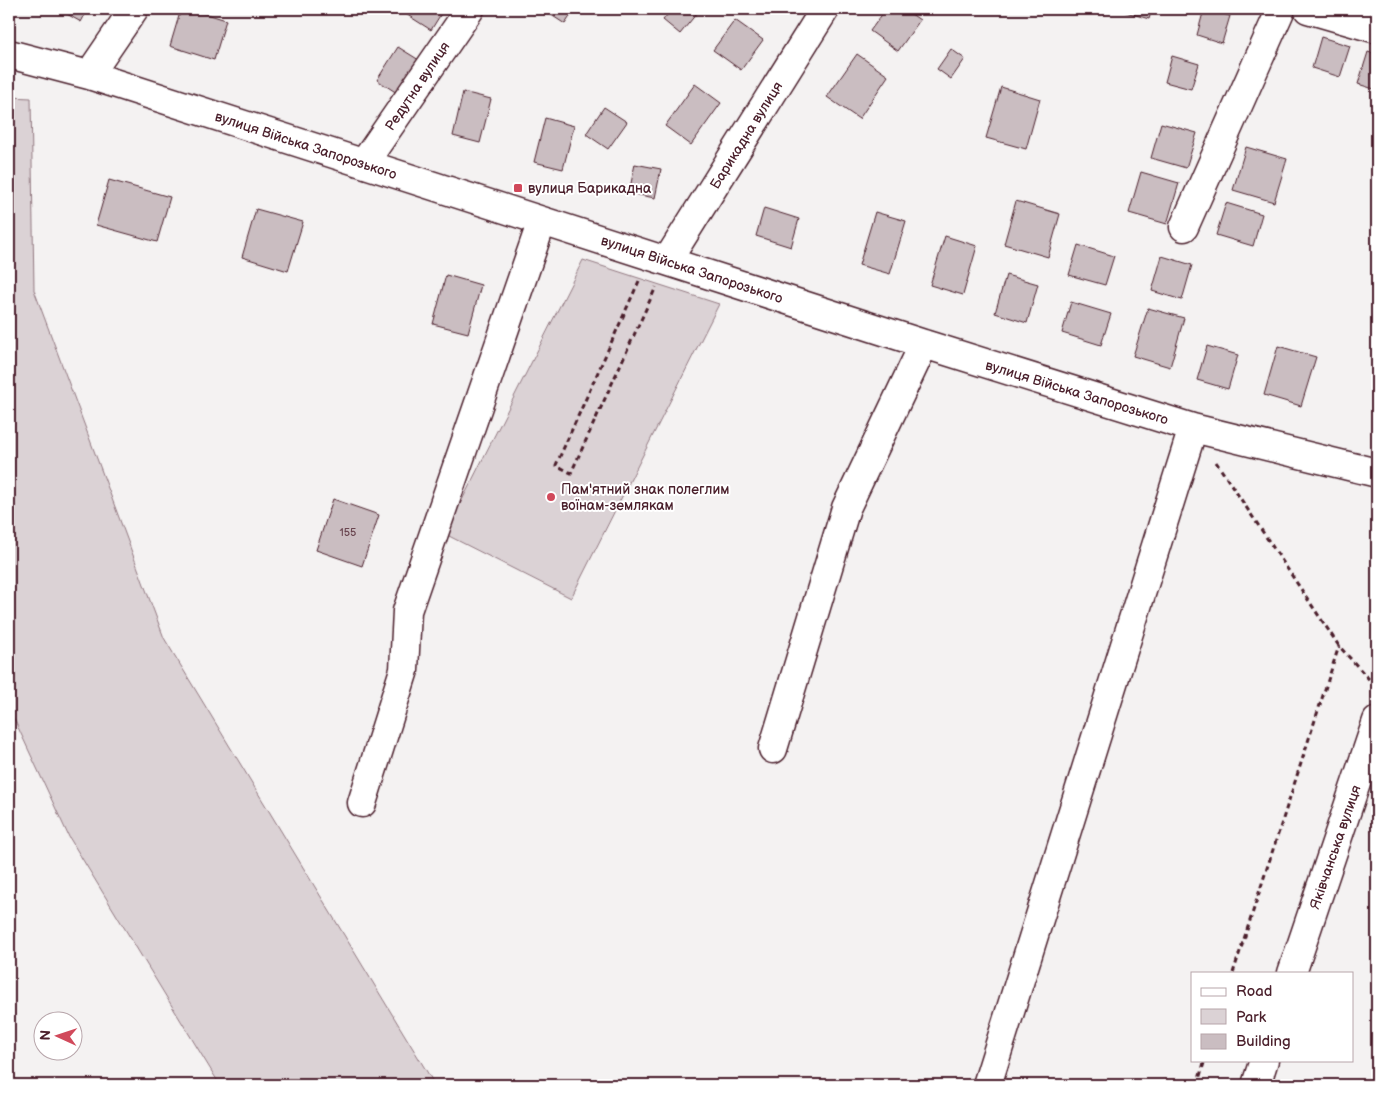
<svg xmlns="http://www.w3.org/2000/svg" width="1386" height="1094" viewBox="0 0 1386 1094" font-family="'Balsamiq Sans',sans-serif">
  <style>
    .green { fill: #dbd2d5; stroke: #927880 }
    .building { fill: #cabdc1; stroke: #4a1f2b }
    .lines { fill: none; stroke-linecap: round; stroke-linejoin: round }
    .minor-casing { stroke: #4a1f2b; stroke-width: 31 }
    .path { stroke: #4a1f2b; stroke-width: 3; stroke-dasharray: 5 4; stroke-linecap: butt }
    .minor { stroke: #fff; stroke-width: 28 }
    .rail-casing { stroke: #4a1f2b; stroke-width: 5.5 }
    .rail { stroke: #fff; stroke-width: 4; stroke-dasharray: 11; stroke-linecap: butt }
    .poi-dot { fill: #d1495b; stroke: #fff; stroke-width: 2 }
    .labels { text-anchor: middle; stroke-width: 4; stroke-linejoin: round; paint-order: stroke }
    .number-label { font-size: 11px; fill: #6a4650 }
    .street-label { font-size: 14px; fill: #4a1f2b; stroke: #fff }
    .poi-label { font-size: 14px; fill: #4a1f2b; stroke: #fff; text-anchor: start }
  </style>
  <rect width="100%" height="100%" fill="#f4f2f2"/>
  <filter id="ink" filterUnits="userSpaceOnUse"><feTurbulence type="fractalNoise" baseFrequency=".02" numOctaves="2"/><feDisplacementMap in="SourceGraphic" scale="10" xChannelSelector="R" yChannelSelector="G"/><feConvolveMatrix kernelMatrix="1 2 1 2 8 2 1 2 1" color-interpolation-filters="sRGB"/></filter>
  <g filter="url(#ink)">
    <path class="green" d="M9,97L31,98L34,290L164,638L435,1085H220L69,837L9,708Z
      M583,260L719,304L571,598L445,534Z"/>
    <path class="building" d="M58,9H88L81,22Z
      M181,9H191L226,20L214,60L170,46Z
      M398,9H444L431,30Z
      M542,9H575L565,24Z
      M672,9H691L697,13L680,34L663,20Z
      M886,9H904L920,20L898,51L870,31Z
      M1116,9H1152L1149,19Z
      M1204,9L1230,16L1222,43L1197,35Z
      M735,20L763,40L741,70L713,50Z
      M1321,37L1350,46L1340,77L1312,68Z
      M398,47L419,60L397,93L377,80Z
      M951,49L965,59L951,79L937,69Z
      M1368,52L1377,55V90L1358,84Z
      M857,54L888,76L859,119L827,97Z
      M1172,56L1199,64L1191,89L1165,82Z
      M695,84L721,103L691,145L665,126Z
      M1001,87L1040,99L1026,149L986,138Z
      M463,92L491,99L480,143L453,136Z
      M604,107L627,122L608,149L586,134Z
      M545,118L574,126L563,169L534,162Z
      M1161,123L1197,133L1186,168L1151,158Z
      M1246,147L1287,159L1274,202L1233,190Z
      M635,164L661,169L655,198L629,193Z
      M1141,172L1179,183L1167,224L1129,213Z
      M109,180L170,197L157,242L96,225Z
      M1016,201L1060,214L1048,257L1004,244Z
      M1226,203L1262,214L1253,246L1216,235Z
      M764,208L799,219L791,247L756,236Z
      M256,209L303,222L288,271L242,257Z
      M875,212L906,221L890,274L859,265Z
      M945,236L977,246L963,295L930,285Z
      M1078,245L1114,256L1105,285L1069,275Z
      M1162,256L1192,265L1182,300L1152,291Z
      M446,275L481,285L468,333L433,324Z
      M1006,275L1038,284L1027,323L995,313Z
      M1071,302L1111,314L1101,345L1062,333Z
      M1148,308L1184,318L1170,367L1133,356Z
      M1207,346L1238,355L1228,389L1197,380Z
      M1278,346L1316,357L1301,406L1264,395Z
      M333,499L379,515L362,566L316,550Z"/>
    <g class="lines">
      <defs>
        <path id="minor" d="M1308,9L1377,29
          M9,54L89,75L924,344L1193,428L1377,473
          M89,75L134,9
          M364,163L470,9
          M1184,227L1281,9
          M667,261L825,9
          M773,749L846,508L924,344
          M362,803L404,670L407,611L542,221
          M1292,973L1377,721
          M987,1085L1193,428
          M1256,1085L1264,1060"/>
      </defs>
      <use href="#minor" class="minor-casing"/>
      <path class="path" d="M639,281L556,465L571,473L656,287
        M1216,462L1339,646L1377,688
        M1233,973L1339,646
        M1197,1085L1205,1060"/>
      <use href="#minor" class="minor"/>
      <defs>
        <path id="rail" d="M9,1079L13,1085"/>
      </defs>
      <use href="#rail" class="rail-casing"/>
      <use href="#rail" class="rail"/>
    </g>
  </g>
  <g class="poi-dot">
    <rect x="513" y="183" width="10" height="10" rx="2.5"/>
    <circle cx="551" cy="497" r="5"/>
  </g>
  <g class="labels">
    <g class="number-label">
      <text x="348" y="536">155</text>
    </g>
    <g class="street-label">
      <text transform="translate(417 86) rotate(-56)" y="5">Редутна вулиця</text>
      <text transform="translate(746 135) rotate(-58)" y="5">Барикадна вулиця</text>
      <text transform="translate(306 145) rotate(18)" y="5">вулиця Війська Запорозького</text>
      <text transform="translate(692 269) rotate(18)" y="5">вулиця Війська Запорозького</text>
      <text transform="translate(1077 392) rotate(17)" y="5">вулиця Війська Запорозького</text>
      <text transform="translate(1335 847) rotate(-71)" y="5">Яківчанська вулиця</text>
    </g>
    <g class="poi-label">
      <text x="528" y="193">вулиця Барикадна</text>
      <text x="561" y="494">Пам'ятний знак полеглим<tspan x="561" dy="16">воїнам-землякам</tspan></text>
    </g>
  </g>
  <rect width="1386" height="1094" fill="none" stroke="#fff" stroke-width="30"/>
  <rect x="15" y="15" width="1356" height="1064" fill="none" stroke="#4a1f2b" stroke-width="2" filter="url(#ink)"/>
  <rect x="1191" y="972" width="162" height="90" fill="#ffffff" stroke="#b7a5aa"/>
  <rect x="1201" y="988" width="25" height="8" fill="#ffffff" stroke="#b7a5aa"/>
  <text x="1236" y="996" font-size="15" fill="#4a1f2b">Road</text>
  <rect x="1201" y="1009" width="25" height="15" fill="#dbd2d5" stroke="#b7a5aa"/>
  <text x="1236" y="1022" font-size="15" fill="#4a1f2b">Park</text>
  <rect x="1201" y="1034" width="25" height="15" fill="#cabdc1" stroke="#b7a5aa"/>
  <text x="1236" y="1046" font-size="15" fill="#4a1f2b">Building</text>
  <g transform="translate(58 1036) rotate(273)"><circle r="24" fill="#ffffff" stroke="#b7a5aa"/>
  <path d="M0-4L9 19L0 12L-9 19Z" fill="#d1495b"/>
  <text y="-8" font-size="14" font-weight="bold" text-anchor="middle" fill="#4a1f2b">N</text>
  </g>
</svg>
